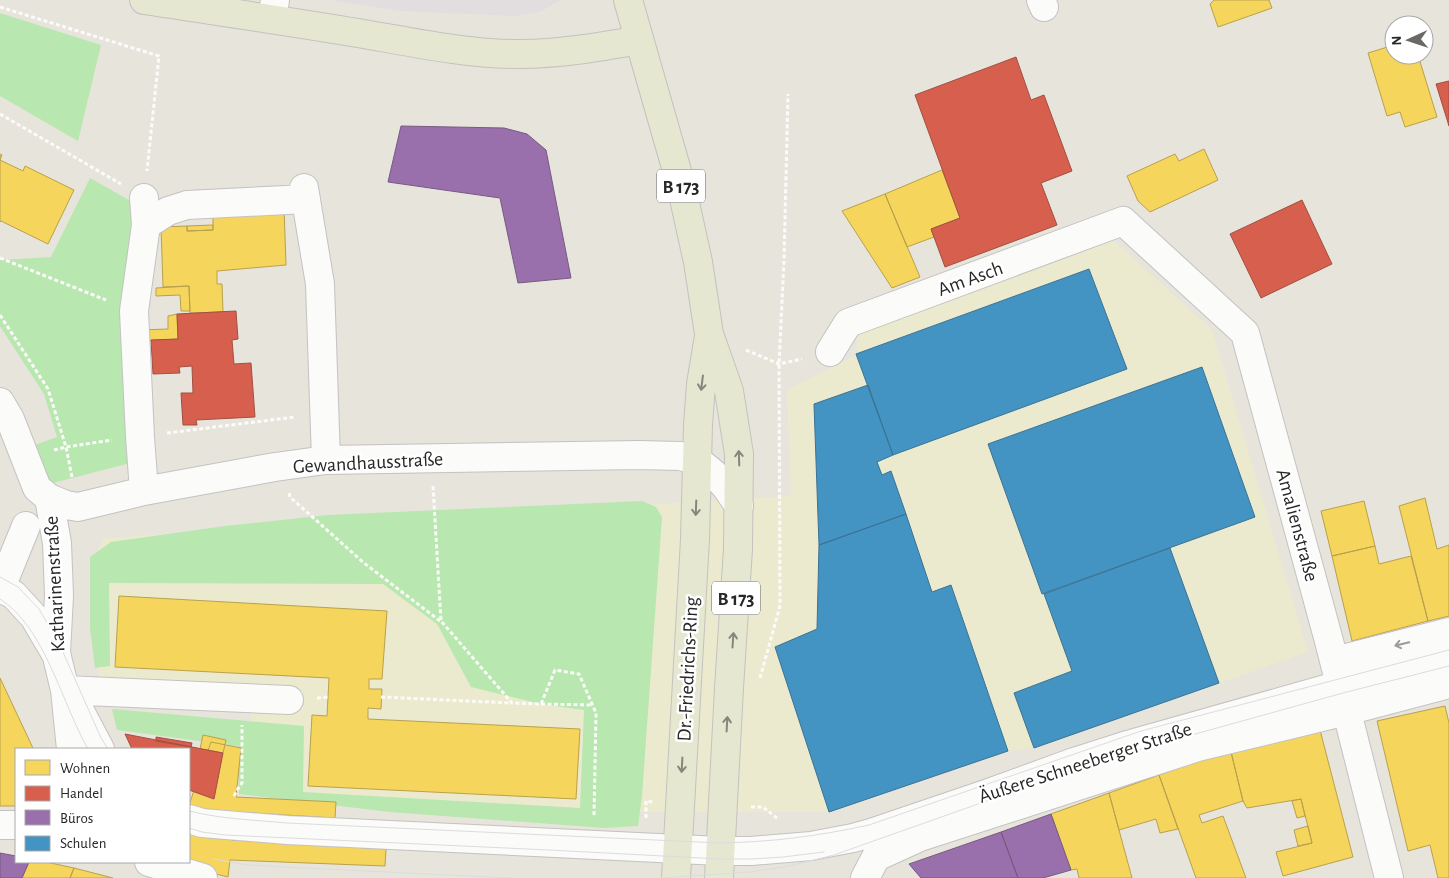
<svg xmlns="http://www.w3.org/2000/svg" width="1449" height="878" viewBox="0 0 1449 878" font-family="'Alegreya Sans',sans-serif">
  <style>
    .industrial { fill: #e2dddf }
    .education { fill: #eceace }
    .green { fill: #b8e7b0 }
    .homes { fill: #f6d55c; stroke: #b8a14c }
    .shops { fill: #d6604d; stroke: #a24f42 }
    .offices { fill: #9970ab; stroke: #775a83 }
    .schools { fill: #4393c3; stroke: #3b7394 }
    .lines { fill: none; stroke-linecap: round; stroke-linejoin: round }
    .minor-casing { stroke: #c4c2c2; stroke-width: 30 }
    .major-casing { stroke: #c3c2bf; stroke-width: 30 }
    .path { stroke: #fbfbfa; stroke-width: 3; stroke-dasharray: 4 2.5; stroke-linecap: butt }
    .minor { stroke: #fbfbfa; stroke-width: 28 }
    .major { stroke: #e6e7d0; stroke-width: 28 }
    .tram { stroke: #dcdcdd; stroke-width: 1 }
    .oneway { stroke: #86877c }
    .oneway2 { stroke: #9c9c9b }
    .labels { text-anchor: middle; stroke-width: 5; stroke-linejoin: round; paint-order: stroke }
    .shield { fill: #fff; stroke: #686868; stroke-width: 1 }
    .shield-label { font-size: 19px; font-weight: bold; fill: #272727 }
    .street-label { font-size: 20px; fill: #272727; stroke: #fff }
  </style>
  <rect width="100%" height="100%" fill="#e7e4db"/>
  <path class="industrial" d="M332,0H560L542,11L515,16L401,11Z"/>
  <path class="education" d="M1112,239L1212,330L1308,652L1034,748L1008,751L829,812H571L248,789L252,686L99,677L89,566L105,538L791,496L787,390L858,354L856,331Z"/>
  <path class="green" d="M0,13L101,45L78,141L0,96Z
    M90,178L134,203L142,460L41,486L29,447L57,437L44,394L0,326V260L51,257Z
    M642,501L656,507L662,517L642,796L638,826L604,828L390,812L239,794L237,746L117,730L112,709L304,726L303,792L580,808L584,710L541,704L471,687L437,624L383,584L109,583L110,666L95,668L90,628V557L111,542L225,526L328,515Z"/>
  <path class="homes" d="M1214,0H1269L1272,8L1218,27L1210,4Z
    M1394,45V55H1418L1437,117L1405,127L1400,112L1387,116L1368,53Z
    M1204,149L1218,180L1150,212L1138,201L1127,176L1175,154L1179,161Z
    M0,154L2,155L0,160L23,171L25,166L74,190L48,244L1,221L0,222Z
    M942,170L960,218L931,229L934,237L907,247L885,194Z
    M885,194L920,277L892,288L842,211Z
    M284,207L286,265L217,271V284H222L223,312L190,313L189,286L163,287L161,227L187,226V231L213,230V212Z
    M213,225V230L187,231V226Z
    M189,286L190,311H181L180,295L156,296V288Z
    M177,314L178,339L140,341L139,330L168,329V316Z
    M1425,498L1437,549L1449,545V616L1428,621L1399,506Z
    M1364,501L1375,546L1332,556L1321,511Z
    M1375,546L1379,564L1411,556L1428,621L1352,641L1332,556Z
    M119,596L387,611L382,679H369V689H382L381,709L368,708V719L580,729L576,799L308,786L312,715L327,716L329,678L115,667Z
    M0,678L32,746L33,749H16V806H0Z
    M1445,706L1449,723V878H1438L1430,845L1408,851L1377,721Z
    M1320,730L1353,857L1283,876L1276,852L1312,843L1301,799L1247,808L1243,801L1231,752Z
    M203,735L226,740L223,753L200,749Z
    M211,742L241,748L236,797L336,802L335,818L235,812L232,840L386,849L385,866L230,860L228,877L168,862H189V805Z
    M1231,752L1243,801L1199,815L1202,823L1223,816L1246,878H1196L1159,775L1211,756Z
    M1159,775L1178,829L1160,833L1156,819L1119,830L1109,793Z
    M1109,793L1132,878H1079L1077,869L1071,870L1051,814Z
    M1301,799L1305,816L1297,818L1292,801Z
    M1308,826L1312,843L1298,846L1294,830Z
    M29,862H46L74,868L70,878H22Z
    M74,868L113,878H70Z"/>
  <path class="shops" d="M1016,57L1031,100L1044,95L1072,171L1041,183L1057,225L945,267L931,229L960,218L915,95Z
    M1449,81V126L1436,84Z
    M1302,200L1332,264L1261,298L1230,234Z
    M236,311L238,339L232,340L234,364L251,363L255,417L196,420L197,425H183L181,393H193L192,366L179,367L180,373L153,374L151,340L178,339L177,314Z
    M125,734L223,753L214,799L189,790V749H132Z
    M156,737L192,743L191,747L156,741Z"/>
  <path class="offices" d="M401,126L504,128L527,134L546,150L571,278L518,283L500,198L388,182Z
    M1051,814L1071,870L1043,878H1018L1001,832Z
    M1001,832L1018,878H921L909,864Z
    M0,853L16,856V862H29L22,878H0Z"/>
  <path class="schools" d="M1089,269L1127,369L893,455L856,354Z
    M1202,367L1255,517L1042,594L988,444Z
    M868,385L893,455L877,462L882,475L891,471L906,514L819,545L814,404Z
    M906,514L932,592L951,585L1008,751L829,812L775,647L817,629L819,545Z
    M1170,548L1219,683L1034,748L1014,693L1072,671L1044,594Z"/>
  <g class="lines">
    <defs>
      <path id="minor" d="M1041,0L1044,7
        M272,19L275,0
        M304,188L320,284L326,460
        M144,198L146,225L134,311L140,437L144,491
        M146,225L168,211L187,205L306,199
        M830,352L848,323L1123,221L1245,333L1329,641L1389,878
        M0,402L10,419L37,488L49,498L66,505L78,507L144,491L275,467L326,460L639,455L680,456L697,460L713,473L726,487L739,506
        M49,498L57,543L59,596L56,653L65,690L71,749
        M0,588L14,595L34,617L57,656
        M0,590L26,526
        M1334,661L1449,632
        M65,690L289,700
        M74,693L80,711L100,749
        M189,819L202,823L287,830L720,851H751L811,846L853,838L871,833L986,794L1074,762L1124,746L1340,685L1449,657
        M0,825H16
        M149,862L203,878
        M865,878L876,857L920,837L1198,747L1347,711L1449,684"/>
      <path id="major" d="M144,0C216,11 287,21 358,33C411,42 465,54 519,54C560,54 600,47 639,40
        M628,0L681,185L698,262L709,334L729,391L739,454L738,549L729,688L719,878
        M676,878L695,539L698,425L701,384L709,336"/>
    </defs>
    <use href="#minor" class="minor-casing"/>
    <use href="#major" class="major-casing"/>
    <path class="path" d="M0,7L159,56L147,171
      M0,114L121,184
      M0,258L106,300
      M0,315L48,389L66,447L72,477
      M746,350L779,364L802,359
      M167,433L295,417
      M54,450L66,447L112,440
      M433,486L441,621L512,703L541,704L555,670L579,674L596,713L594,816
      M289,493L290,497L364,563L440,621
      M760,678L780,606L779,364L784,260L788,94
      M381,697L511,703
      M317,698L328,697
      M541,704L593,705
      M234,796L239,787L242,783V725
      M751,807H763L778,819
      M646,818V801L653,802"/>
    <use href="#minor" class="minor"/>
    <use href="#major" class="major"/>
    <path class="tram" d="M0,577L18,587L39,609L59,643L101,738L108,749
      M0,599C45,627 62,704 88,749
      M189,811C221,819 254,820 287,823L720,843C773,842 818,836 869,825L1141,731L1449,650
      M189,828L202,832L225,835L549,850L720,859H751L783,857L824,852
      M213,859L248,865L284,867L510,878
      M659,878L750,872L789,866L834,855L1077,769L1145,748L1343,693L1449,666"/>
  </g>
  <defs><path id="oneway-shaft" d="M-6 0H5M1.5-3L5.5 0L1.5 3" fill="none" stroke-width="1.6" stroke-linecap="round" stroke-linejoin="round" transform="scale(1.25)"/></defs>
  <g class="oneway">
    <use href="#oneway-shaft" transform="translate(702 383) rotate(97)"/>
    <use href="#oneway-shaft" transform="translate(739 458) rotate(-92)"/>
    <use href="#oneway-shaft" transform="translate(696 508) rotate(92)"/>
    <use href="#oneway-shaft" transform="translate(733 640) rotate(-86)"/>
    <use href="#oneway-shaft" transform="translate(727 724) rotate(-87)"/>
    <use href="#oneway-shaft" transform="translate(682 765) rotate(93)"/>
  </g>
  <use class="oneway2" href="#oneway-shaft" transform="translate(1402 644) rotate(166)"/>
  <g class="labels">
    <g class="shield">
      <rect x="657" y="169.5" width="48" height="33" rx="4"/>
      <rect x="712" y="581.5" width="48" height="33" rx="4"/>
    </g>
    <g class="shield-label">
      <text x="681" y="193">B 173</text>
      <text x="736" y="605">B 173</text>
    </g>
    <g class="street-label">
      <text transform="translate(970 278) rotate(-20)" y="7">Am Asch</text>
      <text transform="translate(368 462) rotate(-3)" y="7">Gewandhausstraße</text>
      <text transform="translate(1298 525) rotate(75)" y="7">Amalienstraße</text>
      <text transform="translate(54 584) rotate(-93)" y="7">Katharinenstraße</text>
      <text transform="translate(687 669) rotate(-87)" y="7">Dr.-Friedrichs-Ring</text>
      <text transform="translate(1085 762) rotate(-18)" y="7">Äußere Schneeberger Straße</text>
    </g>
  </g>
  <rect x="15" y="748" width="175" height="115" fill="#ffffff" stroke="#a9a9a9"/>
  <rect x="25" y="760" width="25" height="15" fill="#f6d55c" stroke="#a9a9a9"/>
  <text x="60" y="773" font-size="15" fill="#272727">Wohnen</text>
  <rect x="25" y="786" width="25" height="15" fill="#d6604d" stroke="#a9a9a9"/>
  <text x="60" y="798" font-size="15" fill="#272727">Handel</text>
  <rect x="25" y="810" width="25" height="15" fill="#9970ab" stroke="#a9a9a9"/>
  <text x="60" y="823" font-size="15" fill="#272727">Büros</text>
  <rect x="25" y="836" width="25" height="15" fill="#4393c3" stroke="#a9a9a9"/>
  <text x="60" y="848" font-size="15" fill="#272727">Schulen</text>
  <g transform="translate(1409 40) rotate(267)"><circle r="24" fill="#ffffff" stroke="#a9a9a9"/>
  <path d="M0-4L9 19L0 12L-9 19Z" fill="#6a6966"/>
  <text y="-8" font-size="14" font-weight="bold" text-anchor="middle" fill="#272727">N</text>
  </g>
</svg>
